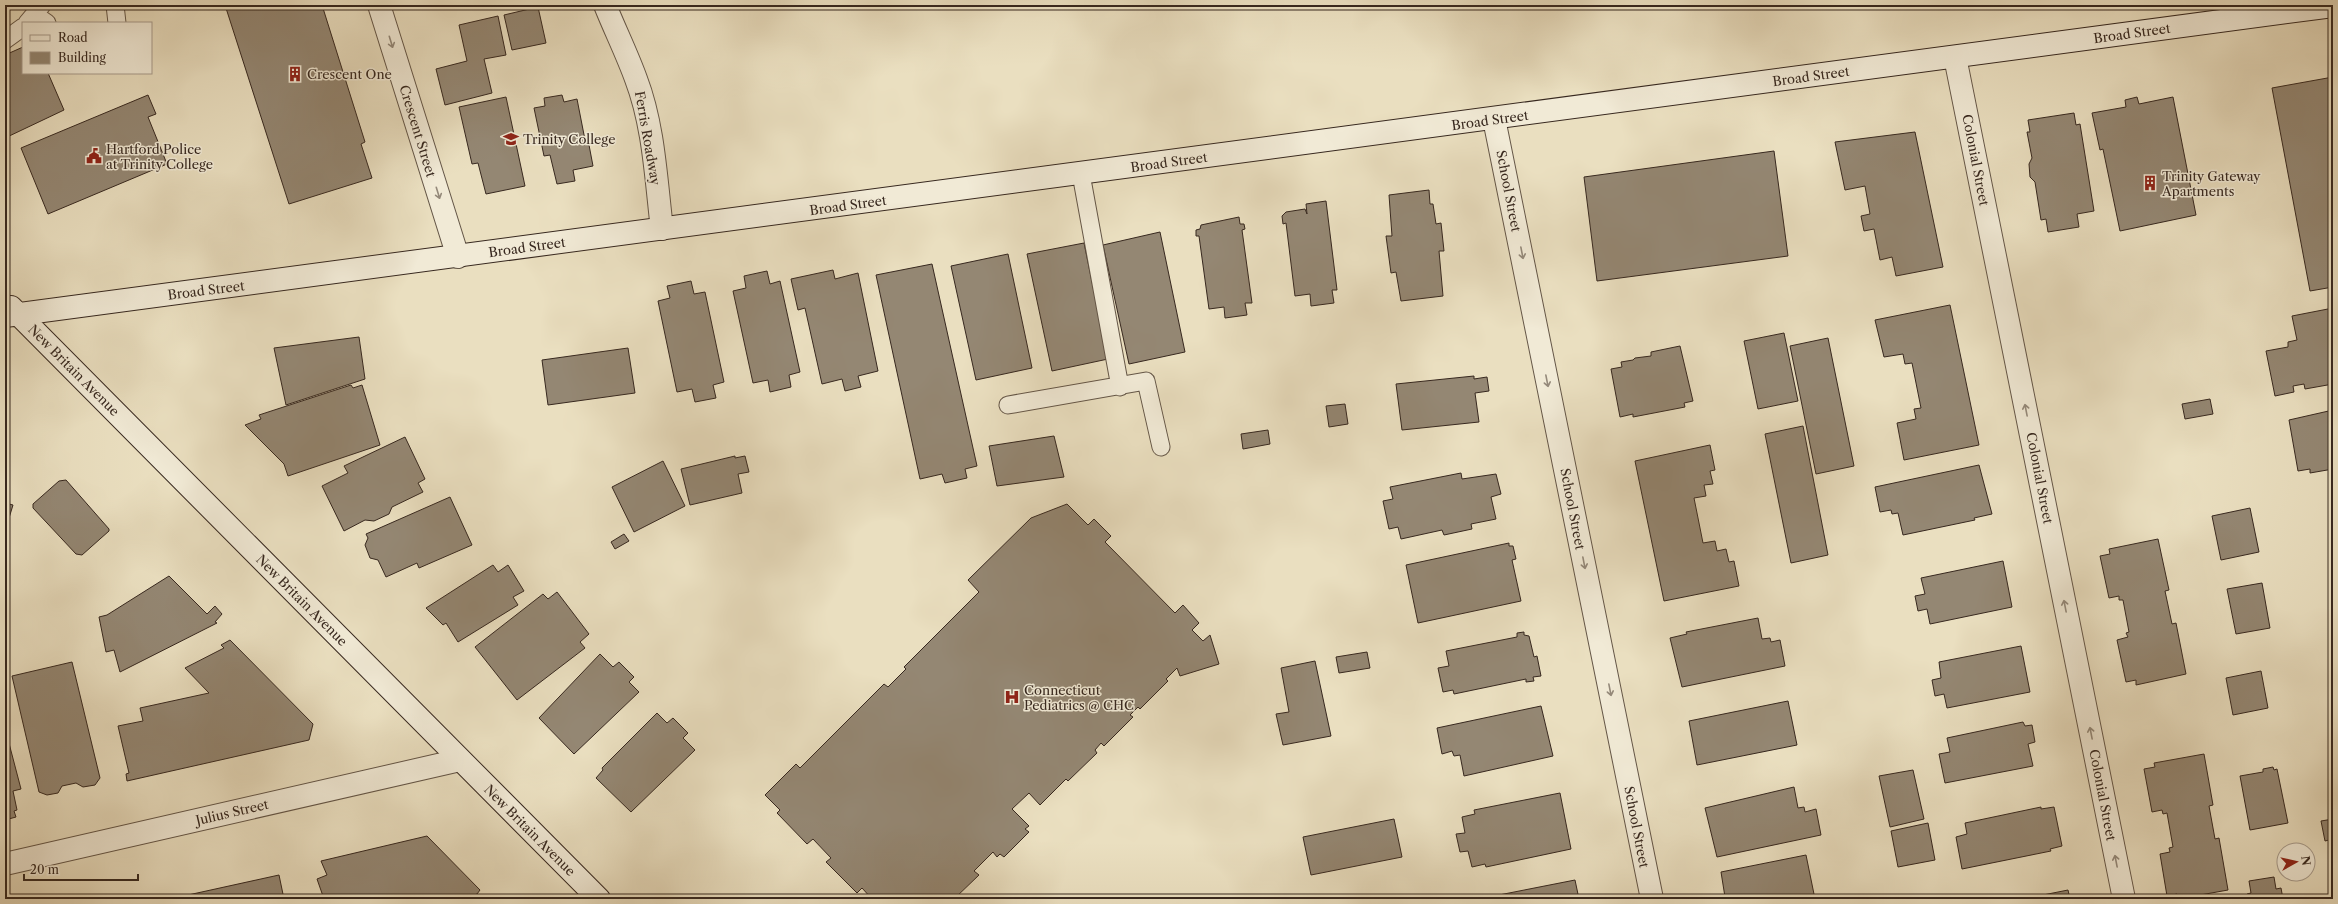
<svg xmlns="http://www.w3.org/2000/svg" width="2338" height="904" viewBox="0 0 2338 904" font-family="'Libre Caslon Text',serif">
  <style>
    .building { fill: #948773; stroke: #37281f }
    .lines { fill: none; stroke-linecap: round; stroke-linejoin: round }
    .service-casing { stroke: #645647; stroke-width: 19 }
    .minor-casing { stroke: #645647; stroke-width: 24 }
    .secondary-casing { stroke: #37281f; stroke-width: 24 }
    .service { stroke: #f1ead6; stroke-width: 17 }
    .minor { stroke: #f1ead6; stroke-width: 22 }
    .secondary { stroke: #f1ead6; stroke-width: 22 }
    .oneway { stroke: #94897a }
    .labels { text-anchor: middle; stroke-width: 3; stroke-linejoin: round; paint-order: stroke }
    .street-label { font-size: 13px; fill: #37281f; stroke: #f1ead6 }
    .poi-label { font-size: 13px; fill: #37281f; stroke: #f1ead6; text-anchor: start }
  </style>
  <rect width="100%" height="100%" fill="#eadfc0"/>
  <filter id="stains"><feTurbulence type="fractalNoise" baseFrequency=".005" numOctaves="4"/><feColorMatrix values="0 0 0 0 .2 0 0 0 0 .09 0 0 0 0 .02 0 0 0 .5 -.17"/></filter>
  <radialGradient id="worn" r=".72"><stop offset=".6" stop-color="#630" stop-opacity="0"/><stop offset="1" stop-color="#630" stop-opacity=".3"/></radialGradient>
  <path class="building" d="M225,5H322L365,142L361,144L372,178L289,204Z
    M538,7L546,43L512,50L504,15Z
    M498,16L506,55L484,59L492,93L445,105L436,69L467,61L459,25Z
    M23,47V73H48L64,110L5,138V55Z
    M2333,77V287L2310,291L2272,88Z
    M148,95L156,114L148,117L167,164L48,214L21,148Z
    M562,95L564,102L577,99L586,145H589L593,166L573,170L575,181L557,184L550,155L544,156L534,108L545,106L544,98Z
    M506,97L525,186L486,194L478,163L472,164L459,107Z
    M2137,97L2139,104L2173,97L2196,215L2120,231L2103,149L2100,150L2092,113L2126,107L2125,100Z
    M2074,113L2076,125L2080,124L2094,211L2077,214L2079,227L2048,232L2046,219L2041,220L2035,182L2030,177L2029,164L2032,158L2027,132H2030L2028,120Z
    M1915,132L1943,267L1896,276L1892,257L1880,260L1874,229L1864,231L1861,216L1870,214L1865,186L1845,190L1835,142Z
    M1774,151L1788,256L1597,281L1584,177Z
    M1429,190L1430,204H1433L1436,224L1441,223L1444,251H1439L1443,296L1401,301L1396,272L1391,273L1386,236H1392L1389,195Z
    M1326,201L1337,290H1332L1334,303L1311,306L1310,294L1295,296L1286,223L1283,224L1282,216L1286,212L1305,209L1307,214L1306,204Z
    M1239,217L1240,224H1244L1245,229L1242,230L1252,303H1245L1247,315L1225,318L1224,307L1209,309L1199,236H1196V230L1200,229L1201,225Z
    M1160,232L1185,352L1129,364L1103,245Z
    M1084,243L1108,359L1052,371L1027,254Z
    M1008,254L1032,368L976,380L951,266Z
    M932,264L977,466L965,469L967,478L945,483L942,474L920,479L876,275Z
    M833,270L835,279L858,273L878,371L858,376L861,387L845,391L842,379L822,384L805,308L798,310L791,279Z
    M767,271L770,284L780,281L800,372L789,375L791,387L770,392L768,380L753,383L733,291L746,288L744,276Z
    M691,281L694,294L705,292L724,382L713,385L716,398L695,402L692,389L677,392L658,301L670,298L667,286Z
    M1950,305L1979,445L1904,460L1897,423L1916,419L1914,409L1921,408L1912,363L1905,364L1903,354L1884,357L1875,320Z
    M2333,308V384L2305,389L2304,384L2293,386L2294,392L2275,396L2266,351L2288,347V342L2297,340L2292,316Z
    M1784,333L1798,401L1758,409L1744,341Z
    M359,337L365,379L286,405L274,348Z
    M1828,338L1854,466L1816,474L1790,346Z
    M1680,346L1693,401L1684,403L1685,407L1633,417V414L1620,417L1611,369L1622,367L1621,362L1633,360L1635,358L1651,356V352Z
    M628,348L635,393L548,405L542,360Z
    M1474,376V379L1487,377L1489,391L1475,393L1479,422L1402,430L1396,384Z
    M351,385L353,388L362,385L380,445L288,476L284,464L245,425L261,419L259,415Z
    M2210,399L2213,414L2185,419L2182,404Z
    M1345,404L1348,424L1329,427L1326,406Z
    M2333,410V469L2310,473V469L2298,471L2289,420Z
    M1803,426L1828,555L1791,563L1765,434Z
    M1268,430L1270,444L1243,449L1241,434Z
    M1054,436L1064,477L997,486L989,446Z
    M405,437L425,479L418,483L423,492L392,507L389,514L374,521L365,520L344,531L322,486L348,473L344,466Z
    M1710,445L1715,470L1710,471L1713,484L1704,485L1706,496L1694,498L1703,543L1715,541L1717,551L1726,549L1729,562L1734,561L1739,586L1664,601L1635,461Z
    M735,456V458L745,456L749,472L738,474L742,493L690,505L681,469Z
    M663,461L685,506L634,532L612,487Z
    M1979,465L1992,514L1974,518L1975,520L1903,535L1898,513L1892,514L1891,510L1880,512L1875,487Z
    M1461,473L1462,479L1496,474L1501,494L1491,497L1496,519L1471,524L1472,529L1444,535L1442,530L1401,539L1398,527L1389,529L1383,501L1393,499L1390,487Z
    M66,480L109,529V531L82,555L76,554L33,508V504L59,481Z
    M450,497L472,545L419,568L417,563L386,577L378,560L370,558L365,545L368,538L366,534Z
    M5,503L13,505L5,531Z
    M1067,504L1088,525L1094,519L1111,536L1105,542L1175,613L1183,605L1199,623L1192,630L1203,641L1210,635L1219,664L1180,676L1177,668L1166,679L1168,681L1140,709L1138,707L1130,715L1133,717L1104,746L1101,743L1095,750L1097,753L1068,781L1066,779L1040,805L1029,793L1012,809L1029,826L1025,829L1029,832L1004,857L1000,854L997,857L993,852L974,871L979,875L954,899H872L862,888L857,893L826,862L831,858L813,839L807,844L777,813L780,810L765,795L796,764L800,768L884,684L888,687L906,669L904,667L979,592L968,580L1031,518Z
    M2250,508L2259,552L2221,560L2212,516Z
    M624,534L629,541L615,549L611,542Z
    M2158,539L2169,590L2165,591L2172,624L2176,623L2186,674L2136,685V680L2126,682L2117,640L2128,637L2126,633L2129,632L2123,600H2119V596L2109,598L2100,556L2110,554L2109,549Z
    M1509,543V546H1513L1516,559L1512,560L1521,601L1418,623L1406,565Z
    M2003,561L2012,607L1930,624L1927,609L1918,611L1915,596L1925,594L1921,578Z
    M493,565L498,572L508,565L524,591L513,597L518,605L458,642L446,623L443,625L426,608Z
    M169,576L207,614L215,606L222,614L215,622L217,623L120,672L114,650L106,652L99,617L107,615Z
    M2262,583L2270,628L2236,634L2227,589Z
    M557,592L589,634L580,642L585,648L517,700L475,647L543,594L548,599Z
    M1758,618L1762,639L1770,638L1771,642L1780,640L1785,666L1682,687L1670,638L1687,634L1686,632Z
    M1524,632V635L1529,636L1534,657L1537,656L1541,676L1533,677L1534,681L1526,682V679L1454,694L1453,690L1443,692L1438,668L1449,666L1446,651L1517,637V633Z
    M230,640L313,724L309,740L127,781L126,774L129,773L118,726L143,721L140,708L209,693L185,668L224,648L221,645Z
    M2021,646L2030,692L1947,708L1944,694L1935,696L1932,680L1941,678L1939,662Z
    M1367,652L1370,668L1339,673L1336,657Z
    M600,654L613,667L619,662L634,677L629,682L639,692L574,754L539,718Z
    M1315,661L1331,736L1283,745L1276,714L1289,712L1281,668Z
    M72,662L100,778L95,785L83,787L76,783L62,786L58,793L47,795L39,792L12,676Z
    M2261,671L2268,708L2233,715L2226,678Z
    M5,683L9,699L5,700Z
    M1788,701L1797,745L1697,765L1689,721Z
    M1541,706L1553,756L1464,776L1460,755L1454,756L1452,751L1442,754L1437,728Z
    M657,713L667,723L673,718L688,733L683,738L695,750L631,812L596,778L603,770L602,768Z
    M2023,722L2025,726L2032,725L2035,742L2028,744L2033,766L1945,783L1939,754L1950,752L1947,738Z
    M5,728L21,789L13,791L17,810L14,811L16,817L5,820Z
    M2204,754L2213,805L2209,806L2215,839L2219,838L2228,890L2178,899L2177,894L2167,896L2160,854L2170,852L2169,848L2173,847L2167,813L2163,814L2162,810L2152,812L2144,769L2155,767L2154,763Z
    M2273,767L2274,770L2277,769L2288,823L2250,830L2240,776L2263,772V769Z
    M1913,770L1924,819L1890,827L1879,776Z
    M1794,787L1798,808L1804,807L1805,812L1816,809L1821,835L1717,857L1705,808Z
    M1560,793L1571,849L1486,867L1485,864L1472,867L1468,851L1460,852L1456,834L1465,833L1462,817L1475,814L1474,810Z
    M2041,807V809L2054,807L2062,846L2050,849L2051,851L1962,869L1956,837L1967,834L1965,823Z
    M1394,819L1402,857L1311,875L1303,837Z
    M2333,819V839L2325,841L2321,821Z
    M1928,823L1935,860L1898,867L1891,831Z
    M427,836L480,890L477,894L462,899H324L317,879L327,875L321,861Z
    M1806,855L1815,899H1727L1725,897L1721,872Z
    M279,875L284,899H180L179,897Z
    M2274,877L2276,889L2281,888L2283,899H2247V894L2251,893L2249,881Z
    M1575,880L1579,899H1494L1499,898V895Z
    M2068,890L2070,899H2023Z"/>
  <g class="lines">
    <defs>
      <path id="service" d="M115,5L117,23
        M34,14L47,23
        M27,23L42,5
        M5,40L23,27
        M1081,174L1120,387
        M1008,405L1146,381L1161,447"/>
      <path id="minor" d="M379,5L458,257
        M605,5C615,30 627,54 636,79C654,126 656,180 662,229
        M1955,57L2124,899
        M1494,119L1652,899
        M5,864L460,760"/>
      <path id="secondary" d="M11,307L599,899
        M5,316L2333,6"/>
    </defs>
    <use href="#service" class="service-casing"/>
    <use href="#minor" class="minor-casing"/>
    <use href="#secondary" class="secondary-casing"/>
    <use href="#service" class="service"/>
    <use href="#minor" class="minor"/>
    <use href="#secondary" class="secondary"/>
  </g>
  <defs><path id="oneway-shaft" d="M-6 0H5M1.5-3L5.5 0L1.5 3" fill="none" stroke-width="1.6" stroke-linecap="round" stroke-linejoin="round"/></defs>
  <g class="oneway">
    <use href="#oneway-shaft" transform="translate(391 42) rotate(73)"/>
    <use href="#oneway-shaft" transform="translate(438 193) rotate(73)"/>
    <use href="#oneway-shaft" transform="translate(1522 253) rotate(79)"/>
    <use href="#oneway-shaft" transform="translate(1547 381) rotate(79)"/>
    <use href="#oneway-shaft" transform="translate(2026 410) rotate(-101)"/>
    <use href="#oneway-shaft" transform="translate(1584 563) rotate(79)"/>
    <use href="#oneway-shaft" transform="translate(2065 606) rotate(-101)"/>
    <use href="#oneway-shaft" transform="translate(1610 690) rotate(79)"/>
    <use href="#oneway-shaft" transform="translate(2091 733) rotate(-101)"/>
    <use href="#oneway-shaft" transform="translate(2116 861) rotate(-101)"/>
  </g>
  <defs>
    <symbol id="building-bare" viewBox="-9 -9 18 18"><path d="M-4-6H4V6H1V3H-1V6H-4ZM-2.5-4.3h1.7v1.8h-1.7ZM.8-4.3h1.7v1.8H.8ZM-2.5-1h1.7V.8h-1.7ZM.8-1h1.7V.8H.8Z" fill="#8f2418" stroke="#f1ead6" stroke-width="2.5" paint-order="stroke"/></symbol>
    <symbol id="university-bare" viewBox="-9 -9 18 18"><path d="M0-5L7-2L0 1L-7-2ZM-4 1L0 2.5L4 1V4Q0 6-4 4Z" fill="#8f2418" stroke="#f1ead6" stroke-width="2.5" paint-order="stroke"/></symbol>
    <symbol id="civic-bare" viewBox="-9 -9 18 18"><path d="M-.6-6.5H3V-4.5H.6V-3L4-1V1h2V6H-6V1h2V-1L-.6-3ZM-1.2 2.5V6h2.4V2.5Z" fill="#8f2418" stroke="#f1ead6" stroke-width="2.5" paint-order="stroke"/></symbol>
    <symbol id="hospital-bare" viewBox="-9 -9 18 18"><path d="M-5-5h3v3.5h4V-5h3V5h-3V1.5h-4V5h-3Z" fill="#8f2418" stroke="#f1ead6" stroke-width="2.5" paint-order="stroke"/></symbol>
  </defs>
  <g fill-rule="evenodd">
    <use href="#building-bare" x="284" y="63" width="22" height="22"/>
    <use href="#university-bare" x="500" y="128" width="22" height="22"/>
    <use href="#civic-bare" x="83" y="145" width="22" height="22"/>
    <use href="#building-bare" x="2139" y="172" width="22" height="22"/>
    <use href="#hospital-bare" x="1001" y="686" width="22" height="22"/>
  </g>
  <g class="labels">
    <g class="street-label">
      <text transform="translate(2132 33) rotate(-8)" y="5">Broad Street</text>
      <text transform="translate(1811 76) rotate(-8)" y="5">Broad Street</text>
      <text transform="translate(1490 120) rotate(-8)" y="5">Broad Street</text>
      <text transform="translate(418 131) rotate(73)" y="5">Crescent Street</text>
      <text transform="translate(648 138) rotate(80)" y="5">Ferris Roadway</text>
      <text transform="translate(1976 160) rotate(79)" y="5">Colonial Street</text>
      <text transform="translate(1169 162) rotate(-8)" y="5">Broad Street</text>
      <text transform="translate(1509 191) rotate(79)" y="5">School Street</text>
      <text transform="translate(848 205) rotate(-8)" y="5">Broad Street</text>
      <text transform="translate(527 247) rotate(-8)" y="5">Broad Street</text>
      <text transform="translate(206 290) rotate(-7)" y="5">Broad Street</text>
      <text transform="translate(74 370) rotate(45)" y="5">New Britain Avenue</text>
      <text transform="translate(2040 478) rotate(79)" y="5">Colonial Street</text>
      <text transform="translate(1573 509) rotate(79)" y="5">School Street</text>
      <text transform="translate(302 600) rotate(45)" y="5">New Britain Avenue</text>
      <text transform="translate(2103 795) rotate(79)" y="5">Colonial Street</text>
      <text transform="translate(232 812) rotate(-13)" y="5">Julius Street</text>
      <text transform="translate(1637 827) rotate(79)" y="5">School Street</text>
      <text transform="translate(530 830) rotate(45)" y="5">New Britain Avenue</text>
    </g>
    <g class="poi-label">
      <text x="307" y="79">Crescent One</text>
      <text x="523" y="144">Trinity College</text>
      <text x="106" y="154">Hartford Police<tspan x="106" dy="15">at Trinity College</tspan></text>
      <text x="2162" y="181">Trinity Gateway<tspan x="2162" dy="15">Apartments</tspan></text>
      <text x="1024" y="695">Connecticut<tspan x="1024" dy="15">Pediatrics @ CHC</tspan></text>
    </g>
  </g>
  <rect width="2338" height="904" fill="none" stroke="#eadfc0" stroke-width="20"/>
  <rect x="6" y="6" width="2326" height="892" fill="none" stroke="#37281f" stroke-width="2"/>
  <rect x="10" y="10" width="2318" height="884" fill="none" stroke="#37281f"/>
  <rect x="22" y="22" width="130" height="52" fill="#f1ead6" stroke="#a79c8d"/>
  <rect x="30" y="35" width="20" height="6" fill="#f1ead6" stroke="#a79c8d"/>
  <text x="58" y="42" font-size="12" fill="#37281f">Road</text>
  <rect x="30" y="52" width="20" height="12" fill="#948773" stroke="#a79c8d"/>
  <text x="58" y="62" font-size="12" fill="#37281f">Building</text>
  <g transform="translate(2296 862) rotate(82)"><circle r="19" fill="#f1ead6" stroke="#a79c8d"/>
  <path d="M0-3L7 15L0 10L-7 15Z" fill="#8f2418"/>
  <text y="-6" font-size="11" font-weight="bold" text-anchor="middle" fill="#37281f">N</text>
  </g>
  <path d="M24 874v6h114v-6" fill="none" stroke="#37281f" stroke-width="2"/>
  <text x="30" y="874" font-size="12" fill="#37281f" stroke="#f1ead6" stroke-width="3" paint-order="stroke">20 m</text>
  <rect width="100%" height="100%" filter="url(#stains)"/>
  <rect width="100%" height="100%" fill="url(#worn)"/>
</svg>
